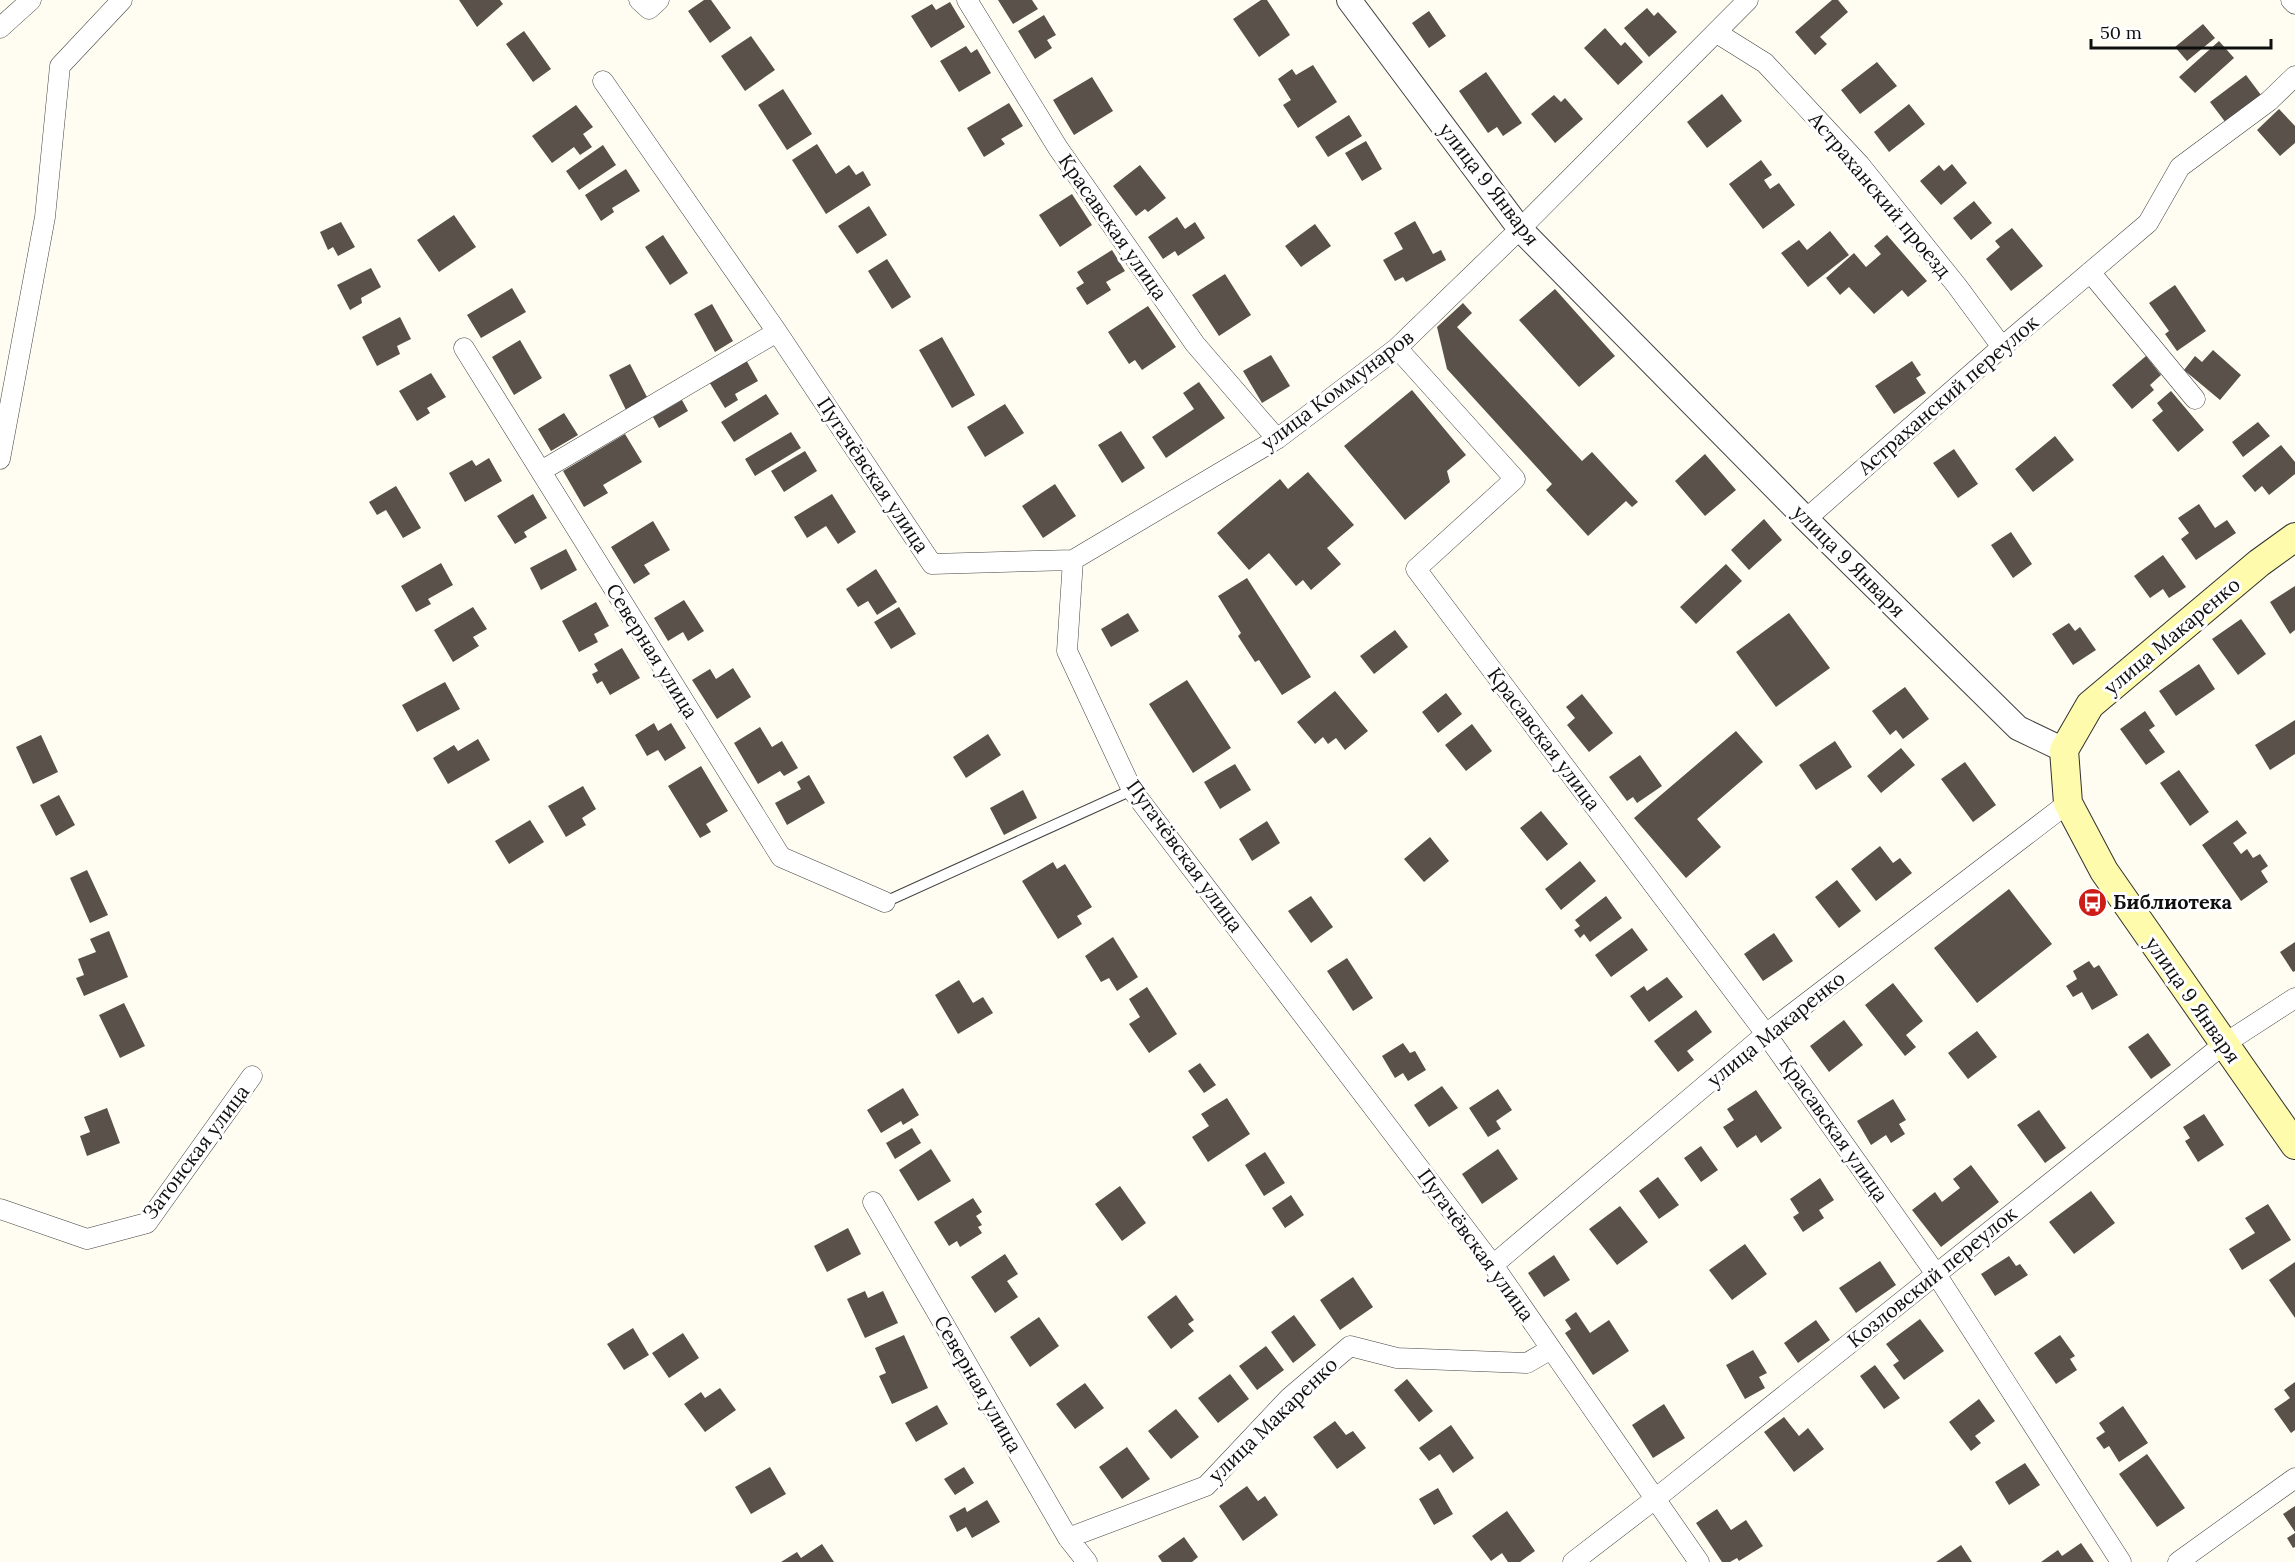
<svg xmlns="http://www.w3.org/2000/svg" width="2295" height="1562" viewBox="0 0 2295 1562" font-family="Lora,serif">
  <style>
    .building { fill: #59514a }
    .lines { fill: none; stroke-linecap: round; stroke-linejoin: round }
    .service-casing { stroke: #424242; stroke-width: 12 }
    .minor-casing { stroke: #424242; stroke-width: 21 }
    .tertiary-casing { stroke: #424242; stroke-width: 26 }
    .secondary-casing { stroke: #313131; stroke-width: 30 }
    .service { stroke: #fff; stroke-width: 10 }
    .minor { stroke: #fff; stroke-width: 20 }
    .tertiary { stroke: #fff; stroke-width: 24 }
    .secondary { stroke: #fffbac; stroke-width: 28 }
    .labels { text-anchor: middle; stroke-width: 6; stroke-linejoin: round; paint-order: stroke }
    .street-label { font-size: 20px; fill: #0f0f0f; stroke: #fff }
    .poi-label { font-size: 20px; font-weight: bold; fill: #0f0f0f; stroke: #fff; text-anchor: start }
  </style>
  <rect width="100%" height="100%" fill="#fffdf1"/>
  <path class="building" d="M459,0H500L503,4L477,27Z
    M704,0H711L731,28L710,43L688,11Z
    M998,0H1032L1038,9L1013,24Z
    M1261,0H1267L1290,35L1259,57L1233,19Z
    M1832,0H1838L1848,12L1820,37L1827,44L1815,55L1795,32Z
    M950,2L965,27L931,48L911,16L932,4L936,10Z
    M1647,8L1654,16L1658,12L1677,32L1649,57L1624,28Z
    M1429,11L1446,36L1429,48L1412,23Z
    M1044,15L1056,35L1047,40L1052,48L1035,59L1018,31Z
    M2203,24L2215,38L2187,61L2175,47Z
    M1605,28L1621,46L1625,42L1643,62L1618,85L1584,48Z
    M524,31L551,69L533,82L506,44Z
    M751,36L775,70L745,91L721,56Z
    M2219,41L2234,58L2195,93L2179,77Z
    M966,46L971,53L977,49L991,73L959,92L940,61Z
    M1877,62L1897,86L1860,114L1841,90Z
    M1313,65L1337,102L1298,128L1283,105L1291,100L1278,79L1292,69L1296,75Z
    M1486,72L1522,123L1503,136L1497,127L1488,133L1459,91Z
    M2246,75L2261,95L2226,123L2210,102Z
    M1092,77L1113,111L1074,135L1053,100Z
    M783,89L812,134L787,150L758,105Z
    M1722,94L1742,121L1707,148L1687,122Z
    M1554,95L1561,102L1565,98L1583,119L1555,143L1531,114Z
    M1009,103L1023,126L1001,139L1005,144L984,157L967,128Z
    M1909,104L1925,124L1889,152L1874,132Z
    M576,105L593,127L583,134L592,147L580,155L574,147L552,163L532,136Z
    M2279,109L2295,126V143L2280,156L2257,130Z
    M1349,115L1362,136L1328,157L1315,137Z
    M1366,141L1382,169L1362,181L1345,153Z
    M817,144L836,174L849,165L856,175L863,171L871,185L826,214L792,160Z
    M603,145L616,165L579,190L566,171Z
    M1761,160L1772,175L1764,180L1770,189L1779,183L1795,205L1763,229L1729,184Z
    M1952,164L1967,183L1941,205L1920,181L1939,165L1944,171Z
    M1140,165L1166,198L1148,212L1145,209L1136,216L1113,186Z
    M626,169L640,191L612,208L614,212L601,221L585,195Z
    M1072,194L1092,225L1060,247L1039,215Z
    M1974,201L1992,223L1971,240L1953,218Z
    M869,206L887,235L857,254L838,226Z
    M454,215L476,247L439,272L417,240Z
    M1177,217L1185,229L1195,222L1205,238L1178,256L1175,251L1163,259L1148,237Z
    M1415,221L1433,254L1441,250L1446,260L1406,282L1403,277L1395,281L1383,260L1403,249L1394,233Z
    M341,222L355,247L338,256L333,247L328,250L320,232Z
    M1315,224L1331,246L1301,267L1285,246Z
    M2012,228L2043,266L2011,291L1986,259L2000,247L1995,241Z
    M1830,231L1849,255L1808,287L1781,253L1799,240L1807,250Z
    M663,235L688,273L670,285L645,247Z
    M1887,235L1927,281L1908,297L1902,290L1874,314L1849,287L1840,295L1826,278L1854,253L1866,267L1881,254L1874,246Z
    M1112,250L1125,271L1106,282L1111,290L1087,305L1076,288L1084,283L1077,272Z
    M887,259L911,297L892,309L868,271Z
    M371,268L381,287L361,298L362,303L350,310L337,285Z
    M1225,274L1251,315L1219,336L1192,295Z
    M2175,285L2206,331L2177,351L2165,334L2169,331L2149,303Z
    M512,288L526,312L481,338L467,315Z
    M1555,289L1615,356L1579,387L1519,320Z
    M1463,303L1472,313L1457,327L1582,461L1592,452L1638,502L1632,507L1626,501L1588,536L1546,490L1552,484L1447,369L1437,327Z
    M712,304L733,341L715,352L694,314Z
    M1148,306L1176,347L1142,370L1135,360L1129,364L1108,332Z
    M400,317L411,339L397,346L400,354L377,366L362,337Z
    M942,337L975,395L952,408L919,350Z
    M520,340L542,378L514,395L492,357Z
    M2213,350L2241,375L2220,400L2184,370L2195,356L2202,362Z
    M1271,355L1290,386L1262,403L1243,371Z
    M2146,356L2161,375L2150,385L2154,390L2132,409L2112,385Z
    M745,358L758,381L735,394L738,400L725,408L708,380Z
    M1912,361L1921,375L1916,378L1926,393L1894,414L1875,386Z
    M630,364L648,399L626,410L609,375Z
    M431,373L446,397L427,408L430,413L417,421L399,391Z
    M1199,382L1225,418L1166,458L1152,437L1194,409L1183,393Z
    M1412,390L1466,455L1447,471L1450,482L1405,520L1344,446Z
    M2171,391L2204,430L2178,452L2152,420L2163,411L2157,403Z
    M766,394L779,414L734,442L721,422Z
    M682,400L688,411L659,428L653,417Z
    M1005,404L1024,433L985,457L967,427Z
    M564,413L578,435L551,451L538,429Z
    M2258,422L2270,436L2243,457L2232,442Z
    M1121,431L1145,468L1122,483L1098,445Z
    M791,432L801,448L755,476L745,459Z
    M625,434L642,462L603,485L608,493L584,507L563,471Z
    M2055,436L2074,460L2033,492L2015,469Z
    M2281,445L2295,462V474L2269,495L2262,486L2255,492L2242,476Z
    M1954,449L1978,484L1958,498L1933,463Z
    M805,451L817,471L784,492L771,471Z
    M1705,454L1736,490L1705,516L1675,481Z
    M489,458L502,481L465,502L449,473L472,460L476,466Z
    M1308,472L1354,525L1327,548L1341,564L1311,590L1303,580L1296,586L1269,553L1249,570L1217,533L1280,479L1288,489Z
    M1055,484L1076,516L1043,538L1022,506Z
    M396,486L421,528L403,538L386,510L377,515L369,502Z
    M533,494L547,518L524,532L527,537L515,544L497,516Z
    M832,494L856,532L838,544L826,526L807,538L794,517Z
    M2199,504L2215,528L2227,520L2236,533L2196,560L2181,539L2189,533L2178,518Z
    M1764,519L1782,540L1749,570L1731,550Z
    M653,521L670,550L644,565L650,574L634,584L611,547Z
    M2011,532L2032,564L2013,578L1991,545Z
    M566,549L577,570L541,590L530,568Z
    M2163,555L2186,587L2169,598L2163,589L2150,598L2134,576Z
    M441,563L453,585L428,599L431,604L416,612L401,586Z
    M1726,564L1742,581L1696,624L1680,607Z
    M876,569L897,602L877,615L868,601L858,607L846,589Z
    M1247,578L1311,677L1282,695L1259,660L1255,662L1238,636L1241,633L1218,596Z
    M2295,586V630L2290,634L2270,602Z
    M684,600L704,631L688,641L683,632L668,641L654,618Z
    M596,602L609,626L594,634L598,642L579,652L562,621Z
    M473,607L487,629L473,637L479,646L453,662L434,630Z
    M899,607L916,634L891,649L874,622Z
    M1128,613L1139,631L1111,647L1101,629Z
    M1789,613L1830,668L1776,707L1736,652Z
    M2241,619L2266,654L2238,675L2212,639Z
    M2069,623L2075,631L2080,627L2096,650L2073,665L2052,634Z
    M1395,630L1408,647L1374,674L1360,656Z
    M622,648L640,678L610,695L602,681L597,684L592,674L598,671L594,664Z
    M2199,664L2215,689L2176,716L2159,691Z
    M733,668L751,697L717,719L692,680L710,669L716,679Z
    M1187,680L1231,748L1193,773L1149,704Z
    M445,682L460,709L417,732L402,705Z
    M1905,687L1929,719L1903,739L1896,730L1890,735L1872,711Z
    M1335,691L1368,731L1345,750L1336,738L1328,744L1323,737L1315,744L1297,722Z
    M1446,693L1462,714L1438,733L1422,712Z
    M1582,694L1613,733L1589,752L1567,725L1575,718L1566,707Z
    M2145,711L2155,726L2149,730L2165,752L2146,765L2120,729Z
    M2295,720V754L2270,770L2255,745Z
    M654,723L658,731L671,723L686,748L665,761L658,750L647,756L635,735Z
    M1472,724L1492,751L1466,771L1445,745Z
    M760,727L772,747L782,741L798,768L784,776L780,771L758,784L734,743Z
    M1736,731L1763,762L1697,819L1721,847L1686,878L1634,818Z
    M988,734L1001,755L966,778L953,757Z
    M41,735L58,772L33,784L16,747Z
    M478,739L490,760L448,784L433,758L454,745L458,751Z
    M1835,741L1852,767L1816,790L1799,765Z
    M1901,748L1915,765L1881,793L1867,776Z
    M1640,755L1662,786L1637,803L1633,797L1627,801L1609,777Z
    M1965,762L1996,805L1973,822L1941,779Z
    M1235,764L1251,790L1220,809L1204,782Z
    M701,766L728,811L706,824L711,832L700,838L668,786Z
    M2179,770L2209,812L2190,826L2160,783Z
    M809,775L825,803L787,825L775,803L801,789L797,782Z
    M583,786L596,809L582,818L586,825L566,837L548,806Z
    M1023,790L1037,818L1004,835L990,808Z
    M59,795L75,825L56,836L40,805Z
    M1541,811L1568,844L1547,861L1520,828Z
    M530,820L544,842L509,864L495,841Z
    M2237,820L2247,833L2233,843L2241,854L2247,849L2253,858L2260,854L2268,866L2261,871L2268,882L2241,901L2202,845Z
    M1267,821L1280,843L1252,861L1239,839Z
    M1430,837L1449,861L1424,882L1404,859Z
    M1880,846L1893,863L1900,858L1912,873L1876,901L1851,869Z
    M1580,861L1596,881L1561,910L1545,889Z
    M1053,862L1057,869L1065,864L1092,907L1077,916L1082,924L1058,939L1022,881Z
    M87,870L108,915L90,923L70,878Z
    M1837,880L1861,911L1839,928L1815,897Z
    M2009,889L2052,944L1977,1003L1934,948Z
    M1311,896L1333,927L1311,943L1288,911Z
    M1606,896L1622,918L1590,942L1584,934L1580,938L1574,930L1580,926L1575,920Z
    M1632,928L1648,950L1611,977L1595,955Z
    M109,931L128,977L84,996L76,978L84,975L78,959L96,952L90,939Z
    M1774,933L1793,961L1763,981L1744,954Z
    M1113,937L1138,977L1117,991L1109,978L1101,982L1085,956Z
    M2295,942V971L2293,972L2280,952Z
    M1347,958L1373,998L1353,1011L1327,971Z
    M2089,961L2094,968L2099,965L2118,995L2092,1010L2082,992L2073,997L2066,986L2077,979L2073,971Z
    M1667,977L1683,997L1649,1022L1630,996L1644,986L1647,991Z
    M959,980L973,1003L983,997L993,1013L958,1034L935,995Z
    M1893,983L1923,1021L1906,1035L1916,1047L1905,1056L1865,1005Z
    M1147,987L1177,1034L1149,1053L1129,1024L1140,1017L1129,999Z
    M124,1003L145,1046L120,1058L99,1015Z
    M1696,1010L1712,1032L1687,1051L1694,1060L1678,1072L1654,1041Z
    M1844,1020L1863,1045L1829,1072L1810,1046Z
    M1977,1031L1997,1057L1968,1079L1948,1053Z
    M2148,1033L2171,1065L2151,1079L2128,1047Z
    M1403,1043L1410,1053L1415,1051L1426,1070L1408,1081L1403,1073L1395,1078L1382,1056Z
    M1200,1063L1216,1085L1204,1093L1188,1071Z
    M1442,1086L1458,1108L1429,1127L1414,1105Z
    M903,1088L919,1115L903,1125L901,1121L881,1133L867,1110Z
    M1498,1089L1512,1110L1496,1121L1501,1129L1488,1137L1469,1108Z
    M1756,1090L1782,1128L1761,1143L1756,1135L1737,1148L1723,1127L1734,1120L1727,1109Z
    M1227,1098L1250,1134L1208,1162L1192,1137L1209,1126L1201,1114Z
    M1893,1099L1906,1120L1899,1124L1905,1134L1891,1143L1886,1135L1871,1145L1857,1121Z
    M107,1108L120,1143L87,1156L80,1136L90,1132L84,1117Z
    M2039,1110L2066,1148L2045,1163L2017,1125Z
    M2204,1114L2224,1145L2198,1162L2185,1141L2190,1138L2183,1127Z
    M912,1128L921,1143L895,1159L886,1143Z
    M1701,1146L1718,1170L1701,1182L1684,1158Z
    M931,1149L951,1181L918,1201L899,1170Z
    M1498,1149L1518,1179L1482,1204L1462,1174Z
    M1265,1152L1285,1183L1264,1196L1245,1165Z
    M1971,1165L1999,1202L1941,1247L1912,1210L1935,1192L1942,1202L1960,1188L1953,1179Z
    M1658,1177L1679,1205L1659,1219L1639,1191Z
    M1820,1178L1834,1200L1819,1210L1824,1218L1803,1232L1793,1217L1799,1213L1790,1199Z
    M1120,1186L1146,1223L1122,1241L1095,1204Z
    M2091,1191L2115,1223L2074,1254L2049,1222Z
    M1291,1195L1304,1215L1285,1228L1272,1208Z
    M973,1198L982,1212L976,1216L982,1225L978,1227L982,1233L960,1247L957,1241L949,1246L934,1222Z
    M2268,1204L2291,1240L2242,1270L2229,1249L2255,1233L2245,1218Z
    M1620,1206L1648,1242L1617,1265L1589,1229Z
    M848,1228L861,1254L827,1272L814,1246Z
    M1745,1244L1767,1274L1732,1300L1709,1270Z
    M1005,1254L1018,1274L1007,1281L1018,1297L995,1313L971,1277Z
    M1554,1255L1570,1280L1544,1297L1528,1273Z
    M2009,1256L2016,1266L2020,1264L2028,1275L1995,1296L1981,1274Z
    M1880,1261L1896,1285L1856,1313L1839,1288Z
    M2295,1262V1318L2269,1280Z
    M1353,1277L1373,1307L1340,1330L1320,1300Z
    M865,1291L868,1298L883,1291L898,1323L865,1338L847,1299Z
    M1176,1295L1194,1320L1188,1324L1194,1331L1171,1349L1147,1317Z
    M1576,1312L1590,1333L1609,1320L1629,1351L1593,1375L1565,1333L1571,1329L1565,1320Z
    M1294,1315L1316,1345L1293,1363L1271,1332Z
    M1039,1317L1059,1346L1030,1367L1010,1337Z
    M1920,1319L1944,1351L1904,1380L1893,1365L1899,1361L1886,1344Z
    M1816,1320L1830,1340L1798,1363L1784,1343Z
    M633,1328L649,1355L624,1370L607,1344Z
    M683,1333L699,1358L669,1378L652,1353Z
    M904,1335L928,1388L892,1404L879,1376L886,1373L875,1348Z
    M2060,1335L2075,1356L2070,1359L2077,1370L2056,1384L2034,1353Z
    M1266,1346L1284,1370L1257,1390L1239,1366Z
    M1753,1350L1767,1373L1759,1377L1765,1388L1745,1399L1726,1365Z
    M1875,1365L1900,1398L1884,1409L1860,1376Z
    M1230,1374L1249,1399L1218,1423L1198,1398Z
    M1407,1379L1433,1411L1419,1422L1394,1390Z
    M2295,1382V1430L2291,1433L2274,1409L2290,1398L2284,1390Z
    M1085,1383L1104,1408L1075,1429L1056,1404Z
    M720,1388L736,1410L705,1432L684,1404L701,1392L705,1398Z
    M1979,1399L1995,1421L1975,1436L1981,1443L1971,1451L1949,1422Z
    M1664,1404L1685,1438L1653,1458L1632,1425Z
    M937,1405L948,1424L916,1442L905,1423Z
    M2123,1406L2148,1443L2119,1462L2109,1446L2104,1449L2096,1438L2105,1432L2099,1423Z
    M1176,1409L1199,1437L1171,1459L1148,1431Z
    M1784,1417L1799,1436L1808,1428L1824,1449L1794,1472L1764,1432Z
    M1335,1421L1346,1435L1353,1431L1366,1448L1337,1469L1313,1437Z
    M1451,1425L1474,1458L1453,1473L1440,1454L1429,1461L1419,1448Z
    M1127,1447L1150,1479L1122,1499L1099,1467Z
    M2147,1454L2185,1508L2157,1527L2119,1474Z
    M2025,1463L2040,1485L2009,1505L1995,1482Z
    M770,1467L786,1494L751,1514L735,1487Z
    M964,1467L974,1483L955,1495L944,1479Z
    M1247,1486L1258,1501L1265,1496L1278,1515L1243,1541L1219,1506Z
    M1438,1488L1453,1514L1434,1525L1419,1499Z
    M987,1500L1000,1522L972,1538L966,1527L957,1532L949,1516L965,1507L967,1512Z
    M2295,1506V1532L2283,1514Z
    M1717,1509L1731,1530L1746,1520L1763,1546L1739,1561L1737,1558L1730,1562H1722L1696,1523Z
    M1507,1511L1535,1551L1520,1562H1508L1502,1553L1491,1561L1472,1536Z
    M2295,1533V1547L2293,1548L2287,1538Z
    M1184,1537L1198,1557L1192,1562H1162L1158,1556Z
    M2081,1543L2094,1562H2041L2058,1550L2062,1556Z
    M822,1544L834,1562H781L797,1552L801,1558Z
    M1961,1545L1972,1562H1936Z"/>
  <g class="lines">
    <defs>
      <path id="service" d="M885,902L1132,790"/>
      <path id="minor" d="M639,0L649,9L659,0
        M967,0L1058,148L1195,344L1277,439
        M2291,0L2295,4
        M0,28L31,0
        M1717,33L1765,63L1860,165L1957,286L2002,347
        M603,81L777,332L932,564L1073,560L1277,439L1397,348L1520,229L1748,0
        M2090,272L2195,399
        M464,348L781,857L885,902
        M1397,348L1515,479L1416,569L1766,1034L1936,1274L2121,1562
        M0,459L45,217L60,66L122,0
        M541,471L777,332
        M1806,519L2002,347L2148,223L2180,167L2269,101L2295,76
        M1073,560L1067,651L1132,790L1493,1265L1699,1562
        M873,1202L1068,1538L1087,1562
        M0,1209L87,1239L147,1223L252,1076
        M1493,1265L1766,1034L2068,803
        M1068,1538L1206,1486L1289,1398L1350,1346L1397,1358L1527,1363L1551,1349
        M1573,1562L1655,1499L2224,1044L2295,998
        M2178,1562L2295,1478"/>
      <path id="tertiary" d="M1349,0L1520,229L1806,519L2018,728L2064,750"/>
      <path id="secondary" d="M2295,537L2259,563L2090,705L2064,750L2068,803L2104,871L2295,1145"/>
    </defs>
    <use href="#service" class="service-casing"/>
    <use href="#minor" class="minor-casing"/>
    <use href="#tertiary" class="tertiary-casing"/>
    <use href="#secondary" class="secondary-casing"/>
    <use href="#service" class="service"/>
    <use href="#minor" class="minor"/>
    <use href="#tertiary" class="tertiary"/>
    <use href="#secondary" class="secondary"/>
  </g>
  <defs>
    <symbol id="bus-disc" viewBox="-11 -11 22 22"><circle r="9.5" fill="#ce1c19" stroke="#fff"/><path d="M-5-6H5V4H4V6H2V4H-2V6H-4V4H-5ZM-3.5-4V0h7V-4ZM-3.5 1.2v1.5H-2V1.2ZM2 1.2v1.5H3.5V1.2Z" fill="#fff"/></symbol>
  </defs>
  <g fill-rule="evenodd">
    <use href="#bus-disc" x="2076" y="886" width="33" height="33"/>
  </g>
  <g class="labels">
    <g class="street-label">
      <text transform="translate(1489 184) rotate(52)" y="7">улица 9 Января</text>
      <text transform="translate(1880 195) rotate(50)" y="7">Астраханский проезд</text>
      <text transform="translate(1113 227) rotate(55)" y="7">Красавская улица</text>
      <text transform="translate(1337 390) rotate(-37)" y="7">улица Коммунаров</text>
      <text transform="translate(1948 395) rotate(-41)" y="7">Астраханский переулок</text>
      <text transform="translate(873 475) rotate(56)" y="7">Пугачёвская улица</text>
      <text transform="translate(1849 561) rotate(45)" y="7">улица 9 Января</text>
      <text transform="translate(2172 636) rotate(-40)" y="7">улица Макаренко</text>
      <text transform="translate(652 651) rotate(58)" y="7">Северная улица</text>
      <text transform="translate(1544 739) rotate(53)" y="7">Красавская улица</text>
      <text transform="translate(1185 856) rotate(54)" y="7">Пугачёвская улица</text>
      <text transform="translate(2193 1000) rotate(55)" y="7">улица 9 Января</text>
      <text transform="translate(1776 1029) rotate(-39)" y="7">улица Макаренко</text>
      <text transform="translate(1834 1129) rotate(55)" y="7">Красавская улица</text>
      <text transform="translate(196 1152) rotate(-53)" y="7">Затонская улица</text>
      <text transform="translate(1476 1245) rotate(54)" y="7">Пугачёвская улица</text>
      <text transform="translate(1932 1277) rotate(-39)" y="7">Козловский переулок</text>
      <text transform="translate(978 1384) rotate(60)" y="7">Северная улица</text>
      <text transform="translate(1273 1420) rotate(-44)" y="7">улица Макаренко</text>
    </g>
    <g class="poi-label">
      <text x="2113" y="909">Библиотека</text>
    </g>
  </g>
  <path d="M2091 39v9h180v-9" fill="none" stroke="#0f0f0f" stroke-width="3"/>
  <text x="2100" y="39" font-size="18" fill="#0f0f0f" stroke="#ffffff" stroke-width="4.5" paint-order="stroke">50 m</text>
</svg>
